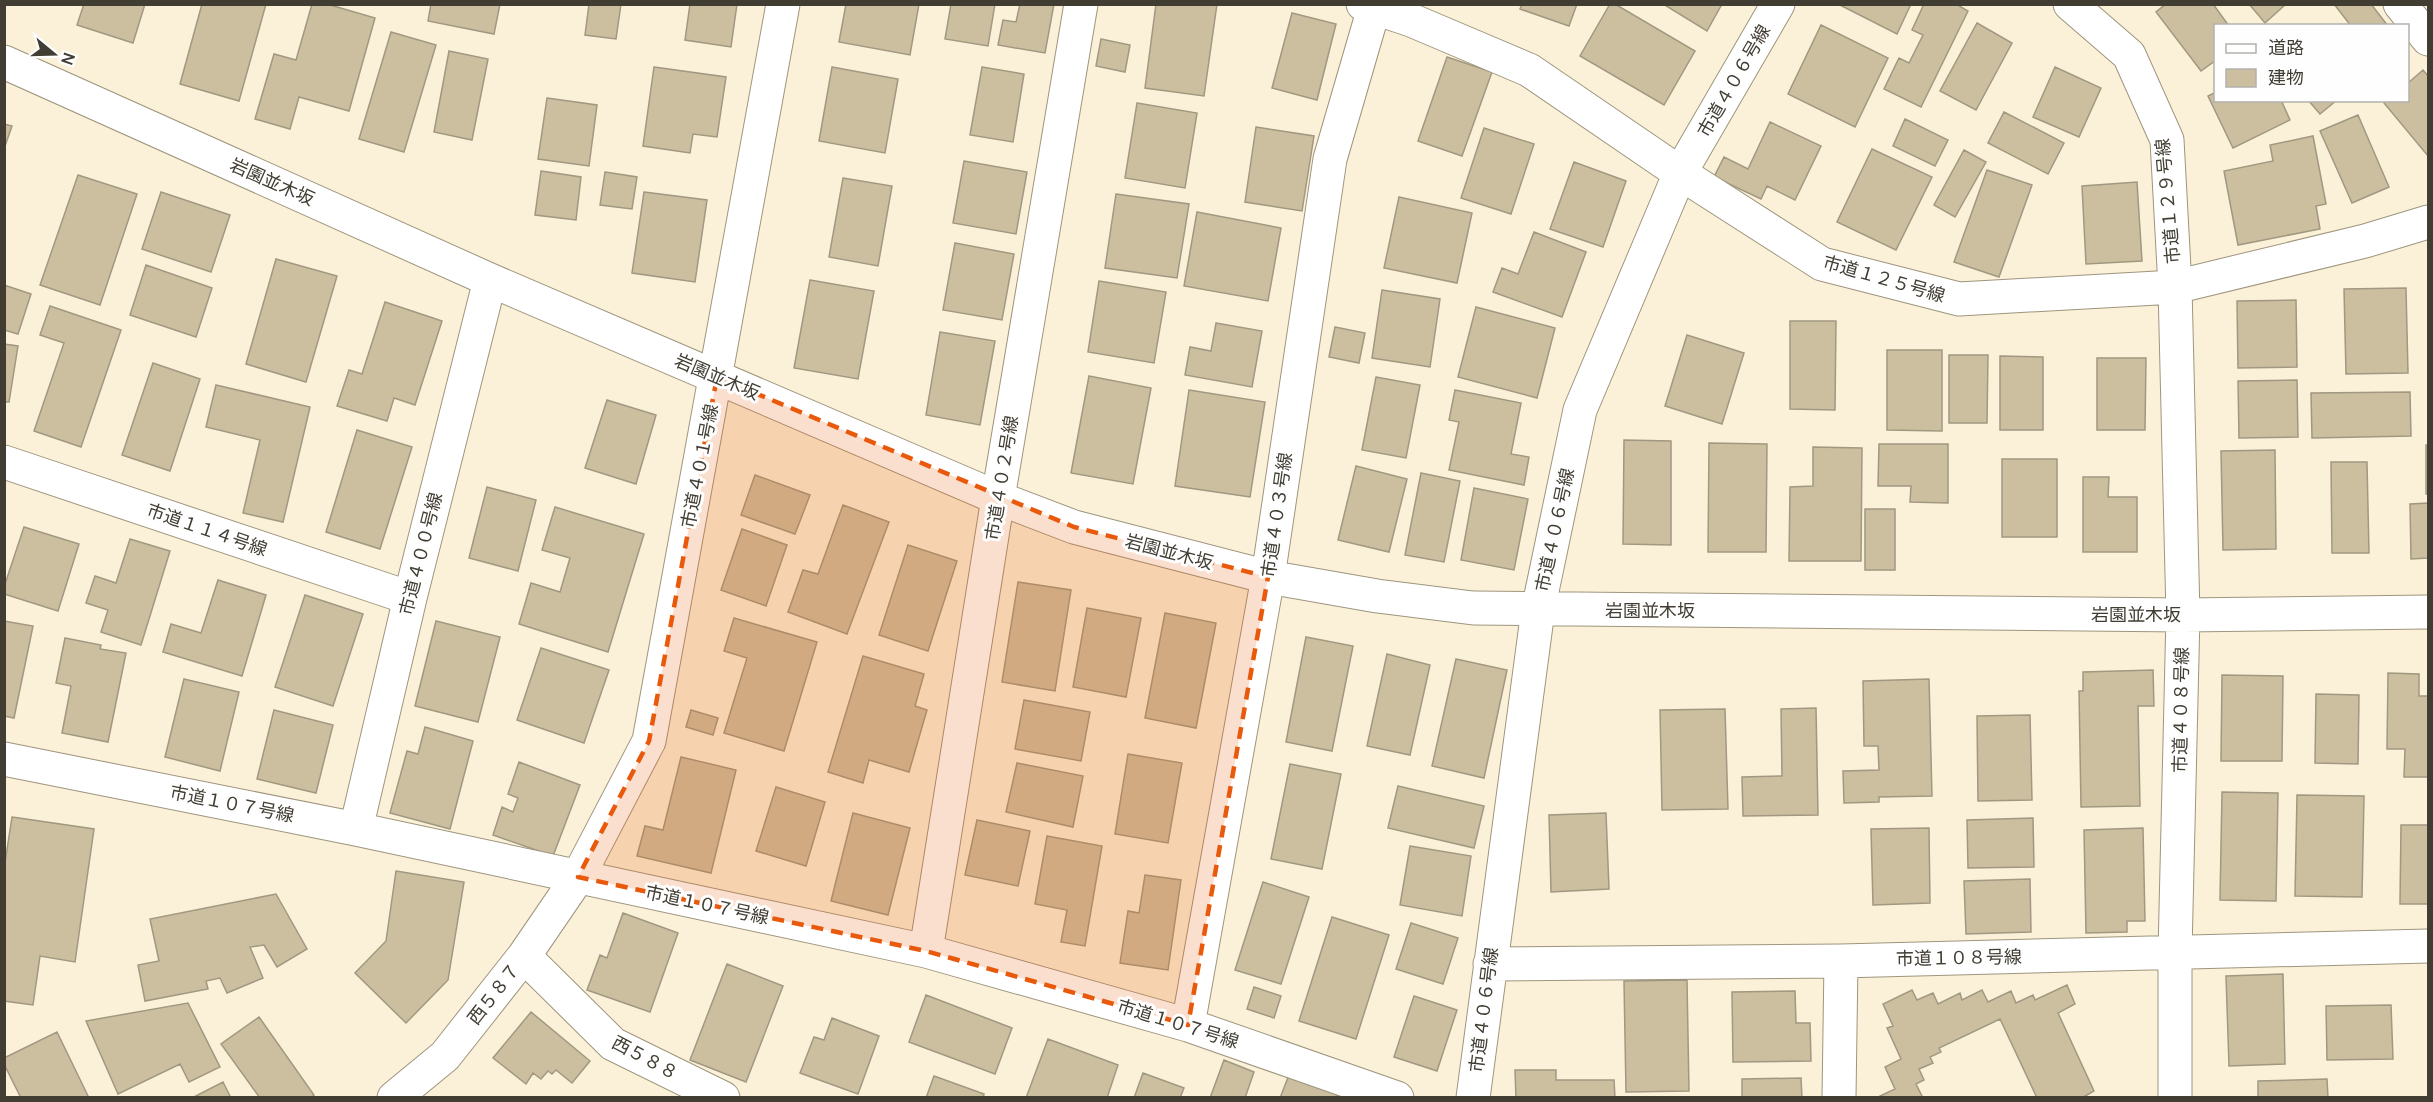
<svg xmlns="http://www.w3.org/2000/svg" width="2433" height="1102" viewBox="0 0 2433 1102" font-family="Manrope,'Noto Sans JP',sans-serif">
  <style>
    .building { fill: #ccbfa0; stroke: #a19881; stroke-width: 1.5 }
    .lines { fill: none; stroke-linecap: round; stroke-linejoin: round }
    .minor-casing { stroke: #9e957e; stroke-width: 35 }
    .minor { stroke: #fff; stroke-width: 33 }
    .marked { fill: #e8590c; fill-opacity: 0.2; stroke: #e8590c; stroke-width: 4.5; stroke-dasharray: 12 8; stroke-linejoin: round }
    .labels { text-anchor: middle; stroke-width: 6; stroke-linejoin: round; paint-order: stroke }
    .street-label { font-size: 18px; fill: #413d33; stroke: #fefefe }
  </style>
  <rect width="100%" height="100%" fill="#fbf1d8"/>
  <path class="building" d="M84,4H145L133,43L77,25Z
    M202,4H266L239,101L180,84Z
    M312,4H327L375,18L349,111L299,97L290,129L255,119L274,54L296,60Z
    M431,4H500L494,34L428,21Z
    M589,4H621L616,39L585,35Z
    M690,4H737L731,47L685,40Z
    M846,4H919L910,55L839,42Z
    M951,4H995L988,46L945,39Z
    M1020,4H1054L1045,53L998,45L1003,20L1016,22Z
    M1156,4H1217L1204,96L1145,88Z
    M1522,4H1577L1569,26L1520,9Z
    M1610,4H1615L1695,51L1664,105L1580,56Z
    M1663,4H1722L1707,31Z
    M1838,4H1911L1897,34Z
    M1924,4H1956L1968,11L1921,107L1884,89L1899,58L1909,63L1923,35L1912,30Z
    M2166,4H2213L2229,26H2216V60L2201,71L2156,12Z
    M2249,4H2286L2265,23Z
    M2334,4H2371L2388,26H2351Z
    M1292,13L1336,24L1317,100L1272,88Z
    M1977,23L2012,43L1976,110L1940,91Z
    M1821,25L1888,58L1855,127L1788,94Z
    M391,32L436,45L404,152L359,139Z
    M1101,39L1130,45L1125,72L1096,66Z
    M449,51L488,59L472,140L434,132Z
    M1447,57L1492,72L1462,156L1418,141Z
    M654,67L726,77L717,137L693,134L690,153L643,146Z
    M832,67L898,79L885,153L819,141Z
    M982,67L1024,74L1013,142L970,135Z
    M2055,67L2101,88L2079,137L2033,117Z
    M2423,70L2428,76V156L2384,103L2386,100H2408V83Z
    M2216,92V100H2281L2290,120L2233,148L2208,96Z
    M547,98L597,105L589,166L538,159Z
    M2308,100H2337L2320,114Z
    M1137,103L1197,113L1185,188L1125,178Z
    M2004,112L2064,143L2048,174L1988,143Z
    M2358,115L2389,187L2352,203L2320,131Z
    M1905,119L1948,140L1935,166L1893,146Z
    M1770,122L1821,146L1795,200L1767,186L1761,199L1714,177L1724,157L1748,169Z
    M4,124L12,126L4,149Z
    M1256,127L1314,136L1302,211L1245,202Z
    M1484,128L1534,144L1511,214L1461,198Z
    M2313,136L2326,204L2316,206L2320,229L2238,245L2224,171L2273,161L2270,145Z
    M1872,149L1932,177L1896,250L1837,222Z
    M1964,150L1986,162L1955,217L1934,205Z
    M964,161L1027,172L1016,234L953,223Z
    M1574,162L1626,181L1603,247L1550,229Z
    M1987,170L2032,185L1999,277L1954,262Z
    M541,171L581,177L576,220L535,215Z
    M605,172L637,177L632,209L600,205Z
    M78,175L137,194L100,305L40,285Z
    M843,178L892,186L878,266L829,257Z
    M2137,182L2142,261L2086,264L2082,186Z
    M161,192L230,215L211,272L142,249Z
    M644,192L707,200L695,282L632,273Z
    M1116,194L1189,204L1177,278L1105,268Z
    M1399,197L1472,213L1457,283L1384,268Z
    M1197,212L1281,228L1268,301L1184,286Z
    M1534,232L1586,252L1562,317L1493,292L1502,268L1518,274Z
    M955,243L1014,254L1002,320L943,310Z
    M276,259L337,276L306,382L246,364Z
    M146,265L212,288L196,337L130,315Z
    M810,280L874,291L858,379L794,368Z
    M1099,281L1166,292L1154,363L1088,352Z
    M4,285L31,294L18,334L4,330Z
    M2406,288L2408,373L2346,374L2344,289Z
    M1382,290L1440,299L1430,367L1372,358Z
    M2296,300L2297,367L2238,368L2237,301Z
    M385,302L442,321L415,405L394,398L387,421L337,406L349,370L362,374Z
    M50,306L121,330L81,447L34,431L64,343L40,335Z
    M1476,307L1555,328L1537,398L1458,377Z
    M1790,321H1836L1835,410L1790,409Z
    M1216,323L1262,331L1252,387L1185,375L1190,347L1211,351Z
    M1335,327L1365,333L1359,363L1329,357Z
    M940,332L995,341L980,425L926,415Z
    M1687,335L1744,353L1722,424L1665,406Z
    M4,344L18,346L9,402H4Z
    M1887,350H1942V431L1887,430Z
    M1949,355H1988L1987,423H1949Z
    M2000,356L2043,357V430H2000Z
    M2097,358H2146L2145,430H2097Z
    M153,363L200,379L170,471L122,455Z
    M1089,376L1151,388L1133,484L1071,473Z
    M1376,377L1420,385L1406,458L1362,450Z
    M2297,380L2298,437L2239,438L2238,381Z
    M216,385L310,407L283,522L243,513L260,440L206,427Z
    M1189,390L1265,402L1250,497L1175,486Z
    M1455,390L1521,403L1511,454L1529,457L1524,485L1449,470L1459,422L1449,420Z
    M2410,392L2411,436L2312,438L2311,393Z
    M607,400L656,415L636,484L585,468Z
    M357,430L412,447L380,549L326,532Z
    M1624,440L1671,441V545L1623,544Z
    M1709,443L1767,444L1766,552H1708Z
    M1879,444H1948V503L1910,502L1911,486H1878Z
    M2426,445H2428V494H2426Z
    M1813,447L1862,448L1861,561H1789L1790,487L1813,486Z
    M2275,450L2276,549L2223,550L2221,451Z
    M2002,459H2057V537H2002Z
    M2331,462H2367L2369,553H2332Z
    M1356,466L1407,479L1389,552L1338,540Z
    M1421,473L1460,481L1444,562L1405,555Z
    M755,475L810,495L795,534L741,515Z
    M2083,477H2109L2108,497H2137V552H2083Z
    M487,487L536,500L518,571L469,558Z
    M1474,488L1528,499L1514,570L1461,560Z
    M2428,503V558L2411,559L2410,504Z
    M843,505L889,522L847,634L788,612L803,570L818,574Z
    M555,507L644,534L608,652L519,624L531,583L560,592L570,558L542,550Z
    M1865,509H1895V570H1865Z
    M24,527L79,544L58,611L4,594V587Z
    M742,529L787,545L766,606L721,590Z
    M130,539L170,551L141,645L101,632L108,610L86,603L95,576L116,583Z
    M908,545L957,561L928,651L879,635Z
    M218,580L266,595L242,676L163,652L171,624L201,633Z
    M1018,582L1071,590L1055,691L1002,682Z
    M305,595L363,614L333,706L275,687Z
    M1087,608L1141,618L1126,697L1073,687Z
    M1165,613L1216,623L1196,728L1145,718Z
    M734,618L817,642L784,751L724,733L747,658L724,651Z
    M4,621L33,626L14,718L4,716Z
    M436,621L500,637L478,722L415,706Z
    M1306,637L1353,646L1332,751L1286,742Z
    M65,638L101,645L100,649L126,653L108,742L62,733L71,686L56,683Z
    M541,648L609,670L584,743L517,720Z
    M1387,654L1430,665L1410,755L1367,746Z
    M863,656L924,674L915,706L927,710L909,772L869,760L863,783L828,772Z
    M1456,659L1507,670L1484,778L1432,766Z
    M2153,670L2154,706H2138L2140,806L2081,807L2079,691H2083V672Z
    M2388,673L2419,674V696H2428V777H2404L2405,749H2387Z
    M2222,675L2283,676L2282,761H2221Z
    M184,679L239,692L220,771L165,757Z
    M1929,679L1932,796L1879,797V802L1844,803L1843,771L1879,770L1878,746H1864L1863,681Z
    M2316,694L2359,695L2358,764L2315,763Z
    M1024,700L1090,712L1081,761L1015,749Z
    M1816,708L1818,815L1743,816L1742,777L1782,776L1781,709Z
    M1725,709L1728,809L1662,810L1660,710Z
    M274,710L333,725L316,793L257,779Z
    M691,710L718,718L713,735L686,727Z
    M2030,715L2032,800L1978,801L1977,716Z
    M425,727L473,741L450,829L390,813L407,751L418,754Z
    M1128,754L1182,763L1168,843L1115,834Z
    M681,757L736,770L711,873L637,856L645,826L663,830Z
    M519,762L580,785L553,856L493,835L502,807L513,812L518,798L508,794Z
    M1017,763L1083,776L1073,827L1006,812Z
    M1290,764L1341,774L1322,869L1271,859Z
    M1398,786L1484,806L1474,848L1388,828Z
    M776,787L825,802L806,866L756,851Z
    M2222,792L2278,793L2276,901L2220,900Z
    M2297,795L2364,796L2362,897L2295,896Z
    M853,813L910,828L888,915L831,901Z
    M1606,813L1609,889L1551,892L1549,815Z
    M12,817L94,829L75,962L40,956L33,1005L4,1001V869Z
    M2033,818L2034,867L1968,868L1967,820Z
    M977,820L1030,831L1018,886L965,875Z
    M2401,825H2428V904H2400Z
    M1929,828L1930,903L1873,905L1871,829Z
    M2143,828L2145,921H2127V932L2086,933L2084,830Z
    M1047,836L1102,846L1085,946L1061,942L1067,910L1035,904Z
    M1410,846L1471,856L1462,916L1400,905Z
    M396,871L464,882L448,980L406,1023L355,973L386,941Z
    M1145,875L1181,880L1168,970L1120,963L1128,911L1139,913Z
    M2030,879L2031,932L1966,934L1964,881Z
    M1263,882L1309,897L1281,984L1235,970Z
    M276,894L307,949L277,967L264,945L250,947L263,978L227,993L220,978L206,981L208,989L145,1001L138,965L159,961L150,919Z
    M623,913L678,933L650,1012L587,990L600,955L607,958Z
    M1332,917L1389,935L1356,1039L1299,1021Z
    M1411,923L1458,938L1443,984L1396,969Z
    M727,964L783,986L746,1082L690,1060Z
    M2283,974L2285,1064L2229,1066L2226,976Z
    M1687,980L1689,1091L1626,1092L1624,981Z
    M2067,985L2075,1004L2058,1013L2094,1091L2082,1098H2037L2000,1019L1939,1048L1941,1052L1930,1057L1933,1063L1919,1069L1924,1080L1916,1084L1923,1098H1876L1895,1089L1885,1067L1901,1059L1887,1028L1893,1026L1883,1004L1912,990L1917,1000L1933,993L1938,1004L1960,993L1962,1000L1982,990L1988,1002L2011,991L2016,1003L2033,995L2035,1000Z
    M1254,987L1281,996L1274,1018L1247,1009Z
    M1795,991L1796,1023H1810L1811,1061L1733,1062L1732,992Z
    M926,995L1012,1028L995,1074L909,1042Z
    M1414,996L1457,1010L1437,1071L1394,1057Z
    M188,1003L220,1067L189,1082L180,1064L118,1094L86,1021Z
    M2391,1005L2393,1059L2327,1060L2326,1006Z
    M531,1012L590,1061L572,1083L556,1070L552,1074L548,1071L541,1079L533,1073L526,1084L493,1058Z
    M259,1017L314,1095L310,1098H260L221,1044Z
    M832,1018L879,1036L858,1094L800,1073L814,1037L824,1040Z
    M57,1032L89,1098H21L4,1064V1058Z
    M1048,1039L1118,1065L1107,1098H1026Z
    M1224,1060L1254,1072L1245,1098H1210Z
    M1515,1070H1556V1080H1614L1615,1098H1516Z
    M1143,1073L1184,1088L1180,1098H1134Z
    M1289,1075L1337,1094L1336,1098H1280Z
    M934,1076L984,1094L983,1098H926Z
    M1801,1078L1802,1098H1742V1079Z
    M2327,1079L2328,1098H2258V1081Z
    M223,1082L231,1098H192Z"/>
  <g class="lines">
    <defs>
      <path id="minor" d="M1363,4L1411,20L1529,70L1680,173L1822,264L1959,299L2175,287L2365,241L2428,222
        M2070,4L2129,55L2167,140L2175,287L2183,615L2175,952V1098
        M2400,4L2428,39
        M4,62L490,280L998,498L1074,527L1268,577L1377,596L1473,608L2183,615L2428,612
        M4,462L410,598
        M4,759L356,829L926,951L1188,1025L1397,1098
        M356,829L410,598L490,280
        M926,951L998,498L1081,4
        M524,956L613,1044L723,1098
        M1490,964L1841,961L2428,946
        M1188,1025L1268,577L1330,159L1374,8
        M394,1098L445,1056L524,956L578,877L649,741L783,4
        M1473,1098L1538,610L1580,410L1680,173L1778,4
        M1839,1098L1841,961"/>
    </defs>
    <use href="#minor" class="minor-casing"/>
    <use href="#minor" class="minor"/>
  </g>
  <path class="marked" d="M717,377L1074,527L1268,577L1188,1025L926,951L578,877L649,741Z"/>
  <g class="labels">
    <g class="street-label">
      <text transform="translate(1734 81) rotate(-60)" y="6">市道４０６号線</text>
      <text transform="translate(272 182) rotate(24)" y="6">岩園並木坂</text>
      <text transform="translate(2168 201) rotate(-95)" y="6">市道１２９号線</text>
      <text transform="translate(1884 279) rotate(16)" y="6">市道１２５号線</text>
      <text transform="translate(717 377) rotate(23)" y="6">岩園並木坂</text>
      <text transform="translate(700 466) rotate(-79)" y="6">市道４０１号線</text>
      <text transform="translate(1002 478) rotate(-81)" y="6">市道４０２号線</text>
      <text transform="translate(1277 515) rotate(-82)" y="6">市道４０３号線</text>
      <text transform="translate(207 530) rotate(19)" y="6">市道１１４号線</text>
      <text transform="translate(1555 530) rotate(-78)" y="6">市道４０６号線</text>
      <text transform="translate(1169 552) rotate(15)" y="6">岩園並木坂</text>
      <text transform="translate(421 554) rotate(-76)" y="6">市道４００号線</text>
      <text x="1650" y="617">岩園並木坂</text>
      <text x="2136" y="621">岩園並木坂</text>
      <text transform="translate(2181 710) rotate(-89)" y="6">市道４０８号線</text>
      <text transform="translate(232 804) rotate(11)" y="6">市道１０７号線</text>
      <text transform="translate(707 905) rotate(12)" y="6">市道１０７号線</text>
      <text transform="translate(1959 958) rotate(-1)" y="6">市道１０８号線</text>
      <text transform="translate(494 994) rotate(-52)" y="6">西５８７</text>
      <text transform="translate(1484 1010) rotate(-83)" y="6">市道４０６号線</text>
      <text transform="translate(1178 1024) rotate(17)" y="6">市道１０７号線</text>
      <text transform="translate(645 1058) rotate(28)" y="6">西５８８</text>
    </g>
  </g>
  <rect width="2433" height="1102" fill="none" stroke="#413d33" stroke-width="12"/>
  <rect x="2214" y="24" width="195" height="78" fill="#fefefe" stroke="#b2b1ad" stroke-width="1.5"/>
  <rect x="2226" y="44" width="30" height="9" fill="#ffffff" stroke="#b2b1ad" stroke-width="1.5"/>
  <text x="2268" y="54" font-size="18" fill="#413d33">道路</text>
  <rect x="2226" y="69" width="30" height="18" fill="#ccbfa0" stroke="#b2b1ad" stroke-width="1.5"/>
  <text x="2268" y="84" font-size="18" fill="#413d33">建物</text>
  <g transform="translate(54 54) rotate(109)" stroke="#fefefe" stroke-width="4.5" paint-order="stroke">
  <path d="M0-4.5L10 22L0 15L-10 22Z" fill="#413d33"/>
  <text y="-9" font-size="16" font-weight="bold" text-anchor="middle" fill="#413d33">N</text>
  </g>
</svg>
